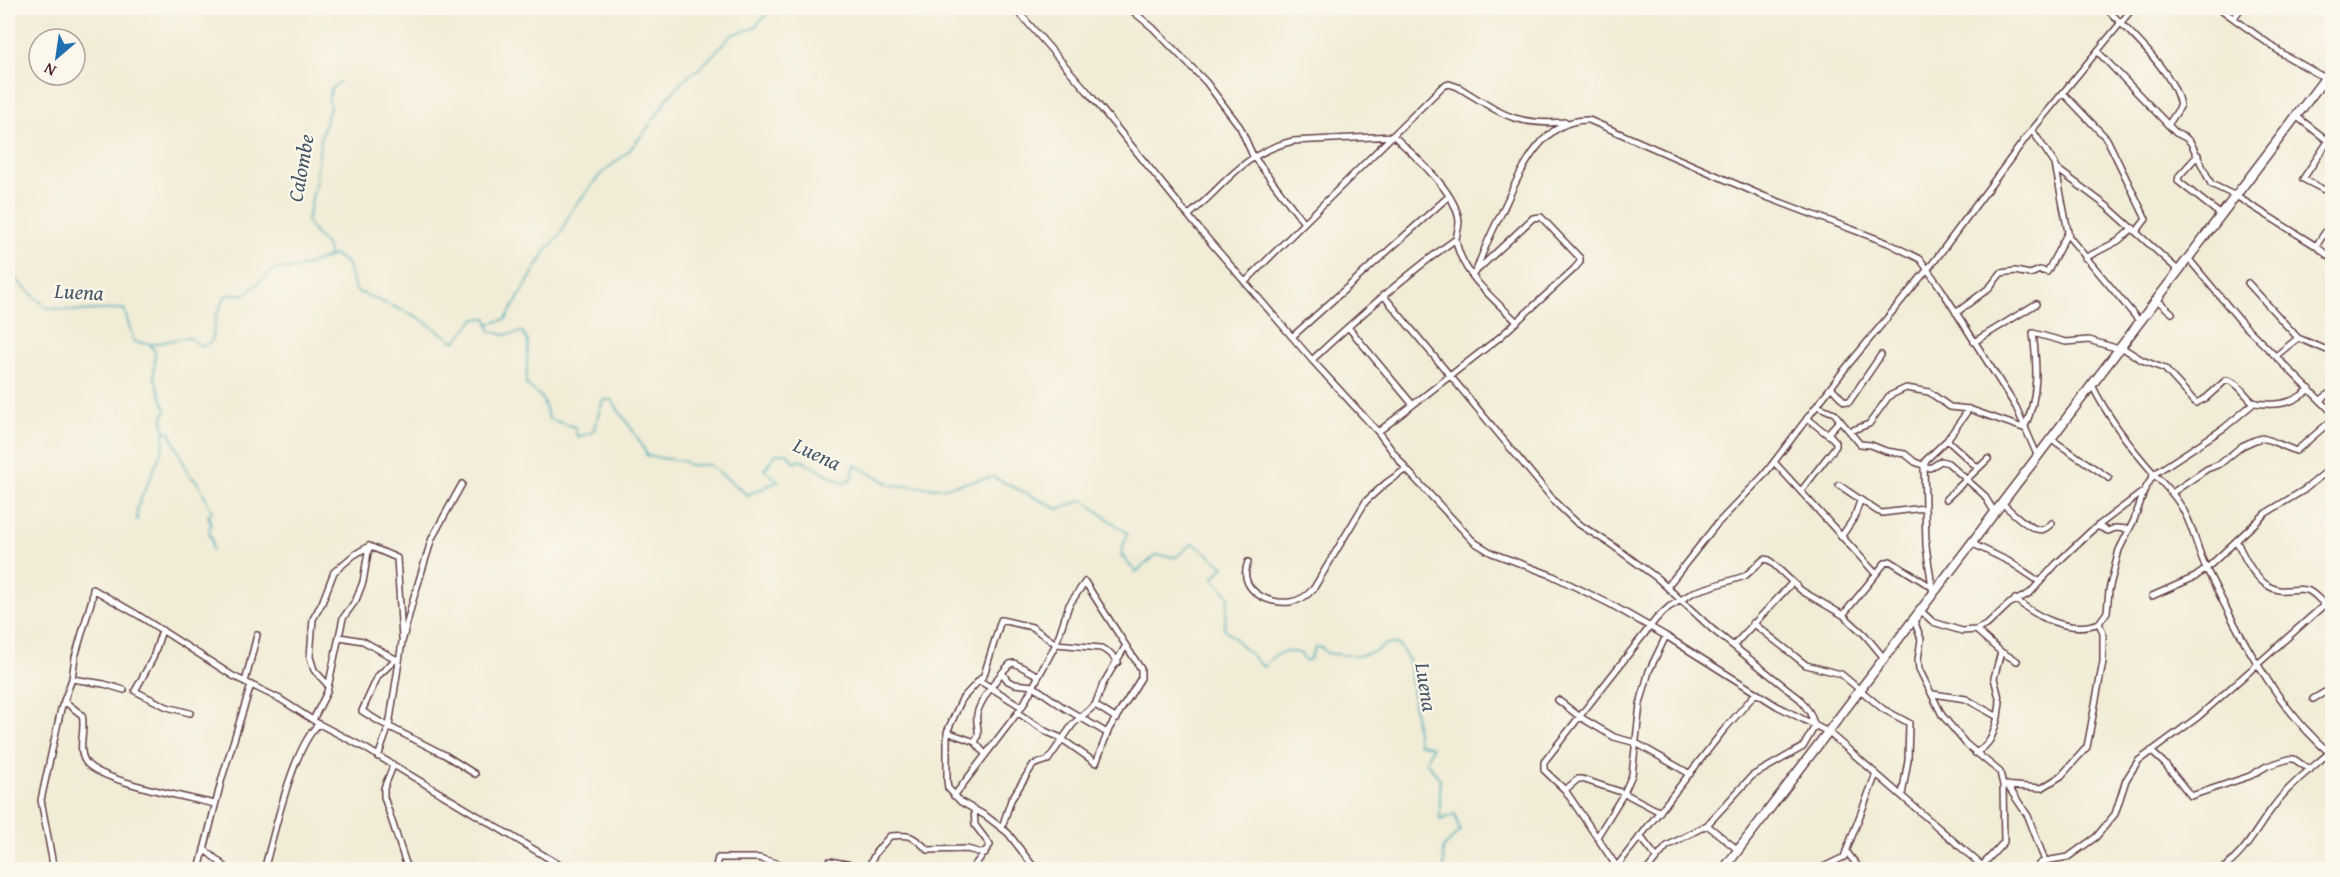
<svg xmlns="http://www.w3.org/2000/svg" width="2340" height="877" viewBox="0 0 2340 877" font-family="'Gentium Book Plus',serif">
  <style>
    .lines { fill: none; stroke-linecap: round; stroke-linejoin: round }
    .stream { stroke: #3ca9bb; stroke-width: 1.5 }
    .street-casing { stroke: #633e45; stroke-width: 8 }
    .secondary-casing { stroke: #633e45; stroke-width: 11 }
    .street { stroke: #fff; stroke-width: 5 }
    .secondary { stroke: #fff; stroke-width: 8 }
    .labels { text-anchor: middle; stroke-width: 4.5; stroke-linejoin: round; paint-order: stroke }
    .water-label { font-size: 21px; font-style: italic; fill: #445665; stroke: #fbf7ec }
  </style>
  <rect width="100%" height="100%" fill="#fbf7ec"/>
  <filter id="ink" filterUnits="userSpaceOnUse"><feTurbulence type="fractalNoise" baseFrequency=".0167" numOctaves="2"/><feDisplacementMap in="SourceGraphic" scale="12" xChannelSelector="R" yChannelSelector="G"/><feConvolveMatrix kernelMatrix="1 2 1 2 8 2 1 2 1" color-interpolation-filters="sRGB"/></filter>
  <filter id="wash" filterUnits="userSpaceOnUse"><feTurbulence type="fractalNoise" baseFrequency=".008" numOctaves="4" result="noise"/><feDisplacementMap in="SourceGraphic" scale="24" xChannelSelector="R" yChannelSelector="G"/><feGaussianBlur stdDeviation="1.35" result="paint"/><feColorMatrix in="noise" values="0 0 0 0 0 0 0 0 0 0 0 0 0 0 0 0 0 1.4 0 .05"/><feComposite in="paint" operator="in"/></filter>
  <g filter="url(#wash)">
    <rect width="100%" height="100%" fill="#f1ecd6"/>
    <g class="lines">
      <path class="stream" d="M328,256L329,251C324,240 312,234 307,221L316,180L321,136L330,108L329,98L331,89L340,82
        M8,272L47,308L76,311L124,309L134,342L154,344L188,337L203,347L212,341L216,316L226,295L246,294L273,270L299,268L334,255L347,263L356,291L416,316L455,342L475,319L487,318L490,331L504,335L523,332L528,342L526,384L542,398L549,419L575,427L577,437L593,432L603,400H612C623,419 639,435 647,456L683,461L689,465H710C722,476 735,483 747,495L779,481L764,470L776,454L787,453L795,463L800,460L844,483L852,478L855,465L892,485L941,488L993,477L1058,509L1083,500L1127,533L1121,555L1136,572L1156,555L1176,557L1193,543L1224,566L1213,579L1229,596L1224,628L1263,667C1275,653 1281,650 1300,653L1305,661L1310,659L1315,647L1322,648L1327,653C1350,656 1367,660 1386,644H1398L1409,660L1418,743L1432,747L1426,761L1440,779V820L1455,814L1460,831L1443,848L1444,870
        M488,324L506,319L547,249L559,237L571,211L600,175L629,151L650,125L667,99L684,79L700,68L733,34L754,28L772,8
        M150,344L155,352L154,376L166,411C162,417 162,424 165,431L170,432L189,475C202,483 205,499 212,512L208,516L211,523L209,534L212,539V550
        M137,520V508L163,448L165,431"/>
    </g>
  </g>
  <g filter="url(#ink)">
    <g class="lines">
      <defs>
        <path id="street" d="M1015,8L1087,91L1200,230L1312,360L1378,432L1406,469L1474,542L1492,553L1551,575L1610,604L1666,636L1777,706L1828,732L1987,870
          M1129,8L1153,28L1206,82L1240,127L1253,156L1304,223L1245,282
          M2106,8C2129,32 2176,73 2180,107L2168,125
          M2219,8L2283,54L2325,78
          M2234,18L2241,8
          M2098,52L2176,133L2186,138L2191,143L2211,184L2236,196L2316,246L2332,259
          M2064,94L2107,139L2146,219L2136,232
          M2296,116L2332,144
          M2032,130L2055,164L2069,237L2140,322
          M2329,140L2303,179L2332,194
          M2198,155L2179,176L2178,181L2221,215
          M2056,168L2108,207L2179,271
          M1189,215C1226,184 1243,153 1293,141L1394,136C1414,156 1456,191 1459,221C1459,227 1457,233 1456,239C1405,275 1358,317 1312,360
          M1304,223L1443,86L1449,84L1458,87C1501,113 1513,126 1566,122
          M1456,239C1460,273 1494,299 1517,322
          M2316,246L2332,222
          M2085,258L2118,241L2133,228
          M2188,258L2242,323L2332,412
          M1476,271C1483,251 1492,231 1502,212C1519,175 1541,118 1589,120L1761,195L1888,243L1920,259L1940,287L2016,407L2038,457
          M2248,283L2298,338
          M1383,295L1556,503L1577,523L1612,545L1657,578L1712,629L1800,699L1810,713L1815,726L1803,747L1752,776L1707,825L1667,846L1647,870
          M2157,300L2172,313
          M1956,313L1989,288L2001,273L2015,271L2030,274L2040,270L2047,272L2067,234
          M1348,327L1413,405
          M1293,336L1449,196
          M1974,342L2036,304
          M2121,347L2142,360L2165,369L2196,403L2206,398L2226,380C2238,382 2243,393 2252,401C2256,404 2260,404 2265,404C2284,405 2296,401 2310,389
          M2277,355L2298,338L2332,352
          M2092,385C2107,416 2132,449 2155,475C2163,484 2172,492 2179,503C2193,523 2196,548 2207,570C2238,633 2277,709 2332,755
          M1831,387L1844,401L1849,402L1881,355
          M2321,400L2332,391
          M1817,406L1834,413L1860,444L1871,445L1886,451L1905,454L1915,462L1930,468L1941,461L1948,463L1984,495L1995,513
          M1807,418L1828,435
          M2025,426C2039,396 2037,365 2033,333L2066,342L2089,340L2119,349
          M1850,431L1869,424L1889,396L1906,388L1929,392L1950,407L1969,409L2026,429
          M1378,432L1500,337L1574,269L1580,262V258L1541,217L1533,218L1472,275
          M2051,439L2109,478
          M1947,440L1978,468
          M1774,462L1876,574
          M1839,485L1877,511L1882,513L1924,508
          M1801,491L1836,446V442L1828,433L1840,420
          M2172,493L2207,469L2220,464L2242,446L2255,440L2262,438L2269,440L2296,451L2332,420
          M1946,499L1988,459
          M2002,503C2011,511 2033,534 2044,529C2047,528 2050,525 2052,523
          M2332,504L2331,516L2332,544
          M2097,526L2108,531L2115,528L2129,529
          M1841,537L1854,518L1860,501
          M2237,542C2245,559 2257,586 2279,590C2288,591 2298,588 2307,590C2316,593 2322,605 2332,609
          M1971,543L2010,562L2040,582
          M369,546L397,558L402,638
          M1248,562C1237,588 1266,605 1290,602C1300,601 1308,595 1314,588L1366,501L1386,483L1406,469
          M1667,587L1716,525L1764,475L1844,370L1936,259L2028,135L2133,8
          M1933,594L1926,546L1924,466L1926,460L1947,440L1969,409
          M2152,596L2195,577L2206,569L2266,513L2304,490L2332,467
          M2015,599C2038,618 2070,634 2099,623L2107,612L2109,590L2119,550L2134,520L2144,492
          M1920,610L1933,622L1962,631L1976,630L1988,624L2009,604L2030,593L2056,564L2091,531L2144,491L2154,474L2224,428L2254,403
          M1914,620L1921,639L1918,660L1919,669L1942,715L1966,744L2000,772L2003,785L2004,842L1978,870
          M1753,623L1806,665L1841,674L1883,709L1909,723L1908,760L1902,795
          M162,630L153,658L135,691L167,707L190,713
          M1976,630L2001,652L2017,661
          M340,637L363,641L399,661
          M1734,645L1792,583
          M1884,658L1865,635L1843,615L1885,563L1890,561L1930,586
          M396,659L378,676L362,711L380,722L445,755L475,774
          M1002,673L1008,681L1015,684L1033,686L1063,707L1107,733
          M72,679L104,684L124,690
          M980,681L1022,707
          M245,682L257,635
          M328,685L314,670L310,657L313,619L322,603L334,572L354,555L369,546
          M1933,694L1966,699L1998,717L2000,702L1994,678L2001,652
          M2313,699L2332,688
          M1558,700L1580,717L1614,737L1636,743L1690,774
          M64,701L82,715C86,730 77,747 85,761C96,781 191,798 215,804
          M1095,705L1117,719
          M313,720L327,692L343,618L356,600L363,582L369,546
          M947,732L975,742
          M2151,751L2165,764L2191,796L2250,776L2267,766L2289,759H2294L2310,770
          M1975,753C1992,744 1993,734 1998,717
          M985,754L975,742C982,733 975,724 977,714C980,700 1000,674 1010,664L1014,663L1039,676
          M378,757L389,726L402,642L413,600L432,538L462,484
          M393,766L384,788V797L408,870
          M2003,785L2042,788L2061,776L2087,747L2103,662V633L2099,623
          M2007,785L2028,816L2045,861L2039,864L2037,870
          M1565,790L1578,779H1582L1624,793L1660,812
          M954,796L1022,707L1056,644L1069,605L1085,582L1141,669V678L1109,729L1096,763L1059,737L1047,732L1018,713
          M1707,825L1738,850
          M1002,827L1011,800L1033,765L1048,760L1073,724L1095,705L1103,684L1125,647
          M1640,836L1657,858
          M1597,837L1624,793L1632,775L1640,704L1649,671L1666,636
          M204,849L229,870
          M1846,851L1861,870
          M2045,861L2068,857L2096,837L2115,814L2126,780L2138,761L2198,717L2332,598
          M1617,866L1723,731L1756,693
          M54,870L41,800L61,709L72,679L75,657L92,599L93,589L138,615L233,676L280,699L319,724L365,748L568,870
          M199,870L222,778L251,685
          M264,870C274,835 293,746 319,724
          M715,870L718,858H759L799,870
          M832,870L830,861L868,868
          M867,870L876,852L890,836C911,834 913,836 928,850L967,849L985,854
          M971,870L990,845L975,825L974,809
          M1036,870L1008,833L986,816L961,802L948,788L947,781V732L962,699L984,675L1001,620L1032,627L1056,644L1101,648L1110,653L1118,662
          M1619,870L1565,790L1544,770V762L1656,619L1669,607L1694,592L1745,576L1764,559L1769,560L1802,591L1843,615
          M1817,870L1844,857L1876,774
          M2221,870C2247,852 2255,830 2274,806C2289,785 2312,768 2331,751"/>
        <path id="secondary" d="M1723,870L2332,69"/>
      </defs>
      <use href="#street" class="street-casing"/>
      <use href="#secondary" class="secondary-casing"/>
      <use href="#street" class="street"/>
      <use href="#secondary" class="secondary"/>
    </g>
  </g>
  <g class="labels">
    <g class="water-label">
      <text transform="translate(301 168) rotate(-80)" y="7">Calombe</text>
      <text transform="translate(79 292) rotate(3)" y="7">Luena</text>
      <text transform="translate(817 454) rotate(25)" y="7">Luena</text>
      <text transform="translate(1426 687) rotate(81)" y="7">Luena</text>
    </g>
  </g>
  <rect width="2340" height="877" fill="none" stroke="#fbf7ec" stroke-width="30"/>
  <g transform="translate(57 57) rotate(209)"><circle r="28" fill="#fbf7ec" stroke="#b4a19f" stroke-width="1.5"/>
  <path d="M0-4.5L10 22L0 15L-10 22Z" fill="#1f6fb2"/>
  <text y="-9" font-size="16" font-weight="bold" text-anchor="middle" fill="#4a1f2b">N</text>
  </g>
</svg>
